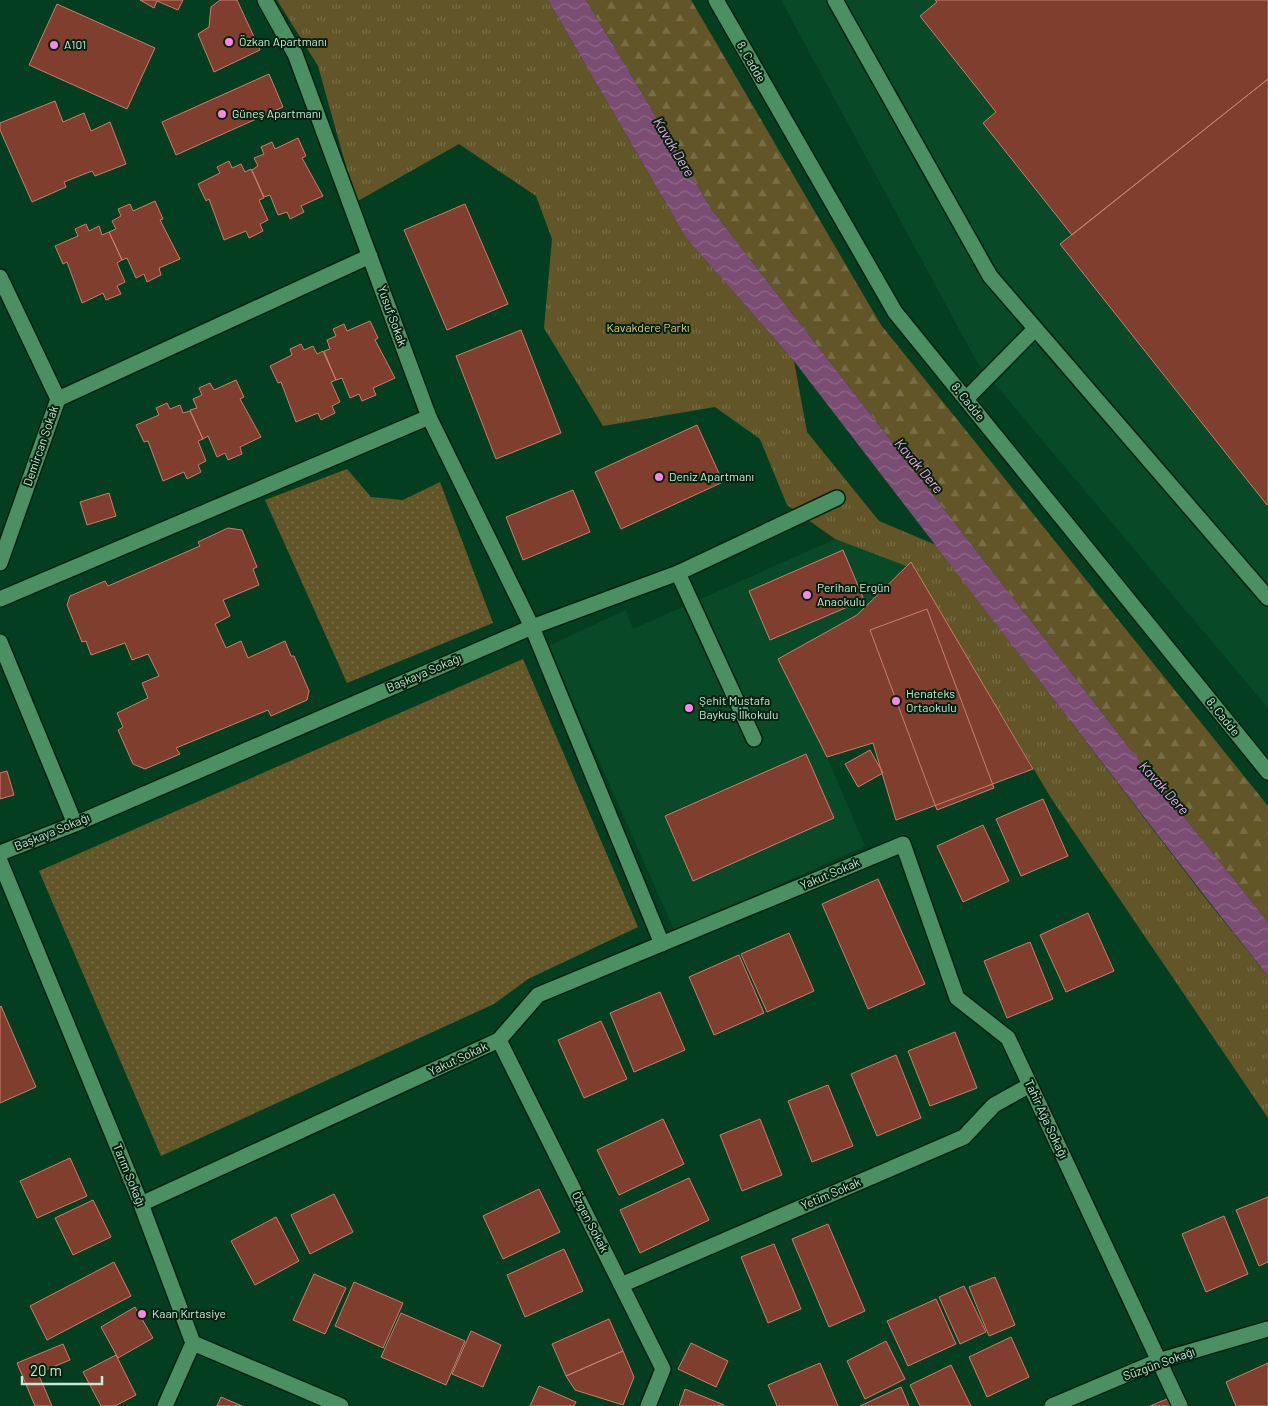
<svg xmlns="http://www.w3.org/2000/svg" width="1268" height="1406" viewBox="0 0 1268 1406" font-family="Barlow,sans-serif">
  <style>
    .built { fill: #084927 }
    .grass { fill: url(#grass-dots) }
    .forest { fill: url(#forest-firs) }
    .park { fill: url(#park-tufts) }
    .water { fill: url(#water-waves) }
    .building { fill: #803e2e; stroke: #c97f6d }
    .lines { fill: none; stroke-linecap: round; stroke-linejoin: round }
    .service-casing { stroke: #00220e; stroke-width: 18 }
    .minor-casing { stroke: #00220e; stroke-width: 18 }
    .tertiary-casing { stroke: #00220e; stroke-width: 18 }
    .service { stroke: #4b8f64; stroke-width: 15 }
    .minor { stroke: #4b8f64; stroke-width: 15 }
    .tertiary { stroke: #4b8f64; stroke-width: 15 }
    .poi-dot { fill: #fb87e6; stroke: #042110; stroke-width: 2 }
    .labels { text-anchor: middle; stroke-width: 4; stroke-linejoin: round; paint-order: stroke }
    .poi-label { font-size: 12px; fill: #c7e8d0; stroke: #042110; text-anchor: start }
    .street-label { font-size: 12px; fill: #c7e8d0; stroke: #042110 }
    .park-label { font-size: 12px; fill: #e1c870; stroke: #042110 }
    .water-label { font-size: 14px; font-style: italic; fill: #eea6df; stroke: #042110 }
  </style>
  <defs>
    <pattern id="grass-dots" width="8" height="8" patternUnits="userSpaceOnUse" patternTransform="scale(1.25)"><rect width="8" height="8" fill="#625628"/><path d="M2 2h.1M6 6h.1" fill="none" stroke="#776e46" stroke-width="1.8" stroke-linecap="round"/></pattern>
    <pattern id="forest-firs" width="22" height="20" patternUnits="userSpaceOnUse" patternTransform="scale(1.25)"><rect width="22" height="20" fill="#625628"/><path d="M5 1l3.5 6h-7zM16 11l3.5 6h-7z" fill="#776e46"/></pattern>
    <pattern id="park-tufts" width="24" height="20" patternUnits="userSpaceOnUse" patternTransform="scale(1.25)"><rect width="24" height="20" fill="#625628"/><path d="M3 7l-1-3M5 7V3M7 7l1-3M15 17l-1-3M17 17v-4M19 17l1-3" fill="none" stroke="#776e46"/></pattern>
    <pattern id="water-waves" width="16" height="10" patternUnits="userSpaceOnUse" patternTransform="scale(1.25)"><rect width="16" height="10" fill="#7c4d73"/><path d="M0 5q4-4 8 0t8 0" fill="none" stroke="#8d6786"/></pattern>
  </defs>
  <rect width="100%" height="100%" fill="#043e20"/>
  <path class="built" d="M781,0H1268V708L978,364Z
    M835,539L914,569L857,615L778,659L827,757L865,846L675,932L548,646L626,610L633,629Z"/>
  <path class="grass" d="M347,469L371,497L403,500L440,482L493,623L347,683L265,500Z
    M523,659L638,927L528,979L494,1004L161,1156L39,871Z"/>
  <path class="forest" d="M586,0H691L881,325L1268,806V922L1141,763L712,210Z"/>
  <path class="park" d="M277,0H548L686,238L794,361L807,432L879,521L936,545L1206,899L1268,976V1118L1051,798L914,569L835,539L787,505L760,439L715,407L603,426L544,328L552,239L536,196L459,144L356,202L318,66Z"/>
  <path class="water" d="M548,0H586L712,210L1141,763L1268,922V976L1207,899L794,361L686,238Z"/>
  <path class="building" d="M140,0H183L178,10L157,1L154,8Z
    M220,0H237L260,50L214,72L198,34L209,27L211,7Z
    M935,0H1268V79L1072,235L983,123L996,112L920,16L937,2Z
    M57,4L155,48L127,109L29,65Z
    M269,74L283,107L176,155L162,122Z
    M1268,79V504L1267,505L1060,244Z
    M55,101L63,122L84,113L91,131L110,122L126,164L95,176L92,171L64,182L66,187L32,202L0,130V123Z
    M298,138L306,156L302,158L323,196L301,206L304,212L290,219L287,212L278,215L270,195L264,197L252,170L258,166L254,158L264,154L261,147L272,142L275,149Z
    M229,161L232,168L241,164L245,172L251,169L264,198L259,200L268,220L260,224L263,231L249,238L246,231L224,240L209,199L206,201L198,184L220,173L217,167Z
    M155,201L163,219L160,220L180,259L159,268L161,275L147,282L144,274L136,278L127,258L122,260L109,232L116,229L112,221L121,216L118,209L130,204L133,211Z
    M465,204L508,304L447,330L404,230Z
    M86,224L89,231L99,226L102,235L109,232L122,260L117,263L125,282L117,286L121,294L106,300L103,293L82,303L67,262L63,264L55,246L78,236L75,229Z
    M370,321L378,338L375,340L395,378L373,388L376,395L362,401L359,394L350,398L342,378L336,380L324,351L330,349L327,340L336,336L333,329L344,324L347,331Z
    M521,330L561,433L496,459L456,356Z
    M301,344L304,350L313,346L317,354L323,351L336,380L331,382L340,402L332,406L335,413L321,420L318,413L296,422L281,382L278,383L270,366L292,355L290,349Z
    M236,380L244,397L240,399L261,437L240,447L242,454L228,460L225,453L217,457L208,436L203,439L190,410L197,408L193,399L202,395L199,388L210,383L214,390Z
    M167,403L170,409L180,405L183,413L190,411L203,439L198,441L206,461L198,465L201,472L187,479L184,472L163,481L148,441L144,442L136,425L159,415L156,408Z
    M697,425L723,482L621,529L595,472Z
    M573,490L590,532L523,560L506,517Z
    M109,493L116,516L87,525L80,502Z
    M228,528L242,530L257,567L253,569L259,585L223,600L230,616L215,624L226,648L241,641L248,658L285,641L291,656H294L309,691L307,700L271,716L268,710L176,748L180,754L145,769L133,764L118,730L123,727L117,713L148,698L142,683L159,676L148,654L132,660L125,643L91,655L86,641L82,642L67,605L70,596L105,581L108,586L200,546L198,542Z
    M843,550L864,600L770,640L749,591Z
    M911,562L1033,769L896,820L873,743L827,757L778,659L857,615Z
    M927,609L994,788L937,810L870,630Z
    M870,750L883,773L858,787L845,764Z
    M806,754L834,818L693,881L665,816Z
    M7,771L14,795L0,799V773Z
    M1043,799L1068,856L1021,876L996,819Z
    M983,825L1009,881L963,902L937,846Z
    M878,879L925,984L868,1009L822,904Z
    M1088,913L1114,971L1066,992L1040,935Z
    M789,933L814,991L767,1012L741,954Z
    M1030,942L1053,999L1007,1018L984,961Z
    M739,955L764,1013L714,1035L689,977Z
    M660,992L685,1050L634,1072L610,1013Z
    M1,1006L36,1087L0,1103V1007Z
    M601,1021L627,1079L584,1098L558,1040Z
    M955,1032L977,1088L930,1106L908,1051Z
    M896,1055L921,1118L877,1136L851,1074Z
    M828,1085L853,1146L812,1162L788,1101Z
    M663,1119L684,1164L619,1195L597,1150Z
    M760,1119L782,1175L742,1191L720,1135Z
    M70,1158L87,1196L37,1218L20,1181Z
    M689,1178L709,1220L640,1253L620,1210Z
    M539,1189L560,1232L503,1259L483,1216Z
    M334,1194L353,1232L310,1254L291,1215Z
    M1268,1197V1262L1259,1266L1236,1210Z
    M93,1200L111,1237L73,1255L55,1218Z
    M1224,1216L1248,1274L1206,1292L1182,1234Z
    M276,1217L299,1261L255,1285L231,1241Z
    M828,1224L865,1311L829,1327L792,1239Z
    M774,1244L801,1309L768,1323L741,1257Z
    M564,1249L583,1291L525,1317L507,1275Z
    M114,1262L131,1296L47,1340L30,1306Z
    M314,1274L346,1288L325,1334L293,1320Z
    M995,1277L1015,1325L989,1336L969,1287Z
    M354,1282L403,1303L383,1348L335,1326Z
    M964,1286L986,1332L960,1344L939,1297Z
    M936,1299L956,1344L908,1366L887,1321Z
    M135,1307L153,1338L118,1358L101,1327Z
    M401,1313L465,1341L446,1385L381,1357Z
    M609,1319L623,1351L566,1376L552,1344Z
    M471,1331L501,1345L483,1387L452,1374Z
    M1011,1337L1029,1377L987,1397L969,1357Z
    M886,1341L905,1379L865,1399L847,1361Z
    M691,1343L728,1361L716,1387L678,1369Z
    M63,1344L70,1360L38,1373L52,1406H35L17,1363Z
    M623,1351L634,1377L623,1405L575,1390L566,1376Z
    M116,1355L136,1395L115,1406H101L83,1372Z
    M820,1363L838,1406H777L768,1385Z
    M1268,1363V1406H1236L1226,1382Z
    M951,1365L971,1406H920L910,1385Z
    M539,1386L576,1402L574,1406H530Z
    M901,1387L909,1406H860Z
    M685,1389L724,1405V1406H679Z
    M221,1397L242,1406H217Z
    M1167,1399L1171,1406H1150Z"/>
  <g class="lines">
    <defs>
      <path id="service" d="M835,0L990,276L1268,598
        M966,399L1035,329
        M678,573L754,739"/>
      <path id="minor" d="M265,0L295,54L429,417L532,627L678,573L837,498
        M0,277L58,399L0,563
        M58,399L370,256
        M0,599L429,417
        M0,642L75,824
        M0,853L75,824L532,627L662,944
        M0,861L141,1204L193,1343L341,1406
        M499,1040L663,1369L648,1406
        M141,1204L499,1040L538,995L903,844L957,998L1008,1038L1180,1406
        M621,1285L964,1137L994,1105L1030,1085
        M165,1406L193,1343
        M1052,1406L1158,1361L1268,1329"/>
      <path id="tertiary" d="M716,0L895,312L1268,772"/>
    </defs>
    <use href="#service" class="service-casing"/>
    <use href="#minor" class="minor-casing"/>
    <use href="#tertiary" class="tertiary-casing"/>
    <use href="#service" class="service"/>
    <use href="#minor" class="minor"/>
    <use href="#tertiary" class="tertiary"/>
  </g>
  <g class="poi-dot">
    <circle cx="229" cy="42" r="5"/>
    <circle cx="54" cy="45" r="5"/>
    <circle cx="222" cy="114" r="5"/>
    <circle cx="659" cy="477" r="5"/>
    <circle cx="807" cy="595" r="5"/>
    <circle cx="896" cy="701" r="5"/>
    <circle cx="689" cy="708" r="5"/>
    <circle cx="142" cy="1314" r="5"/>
  </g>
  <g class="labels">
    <g class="poi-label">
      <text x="239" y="46">Özkan Apartmanı</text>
      <text x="64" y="49">A101</text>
      <text x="232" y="118">Güneş Apartmanı</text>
      <text x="669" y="481">Deniz Apartmanı</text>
      <text x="817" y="592">Perihan Ergün<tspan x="817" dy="14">Anaokulu</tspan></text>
      <text x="906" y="698">Henateks<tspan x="906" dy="14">Ortaokulu</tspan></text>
      <text x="699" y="705">Şehit Mustafa<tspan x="699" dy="14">Baykuş İlkokulu</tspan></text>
      <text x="152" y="1318">Kaan Kırtasiye</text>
    </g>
    <g class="street-label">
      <text transform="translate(751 62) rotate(60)" y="4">8. Cadde</text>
      <text transform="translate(392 316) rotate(70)" y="4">Yusuf Sokak</text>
      <text transform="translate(968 402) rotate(51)" y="4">8. Cadde</text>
      <text transform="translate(41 446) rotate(-71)" y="4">Demircan Sokak</text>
      <text transform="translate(424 673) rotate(-23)" y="4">Başkaya Sokağı</text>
      <text transform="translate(1223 717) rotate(51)" y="4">8. Cadde</text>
      <text transform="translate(52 832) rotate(-22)" y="4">Başkaya Sokağı</text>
      <text transform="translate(830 874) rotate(-23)" y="4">Yakut Sokak</text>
      <text transform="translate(458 1059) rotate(-25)" y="4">Yakut Sokak</text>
      <text transform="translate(1046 1119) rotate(65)" y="4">Tahir Ağa Sokağı</text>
      <text transform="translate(129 1175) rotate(68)" y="4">Tarım Sokağı</text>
      <text transform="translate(831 1194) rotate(-23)" y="4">Yetim Sokak</text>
      <text transform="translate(590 1222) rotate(63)" y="4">Özgen Sokak</text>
      <text transform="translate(1159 1364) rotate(-20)" y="4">Süzgün Sokağı</text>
    </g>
    <g class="park-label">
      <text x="648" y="332">Kavakdere Parkı</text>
    </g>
    <g class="water-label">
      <text transform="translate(674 147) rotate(59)" y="5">Kavak Dere</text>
      <text transform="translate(919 466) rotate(50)" y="5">Kavak Dere</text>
      <text transform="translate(1164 788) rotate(48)" y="5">Kavak Dere</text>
    </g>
  </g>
  <path d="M22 1376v8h80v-8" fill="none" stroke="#c7e8d0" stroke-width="2.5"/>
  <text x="30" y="1376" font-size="15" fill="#c7e8d0" stroke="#042110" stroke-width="4" paint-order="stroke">20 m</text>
</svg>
